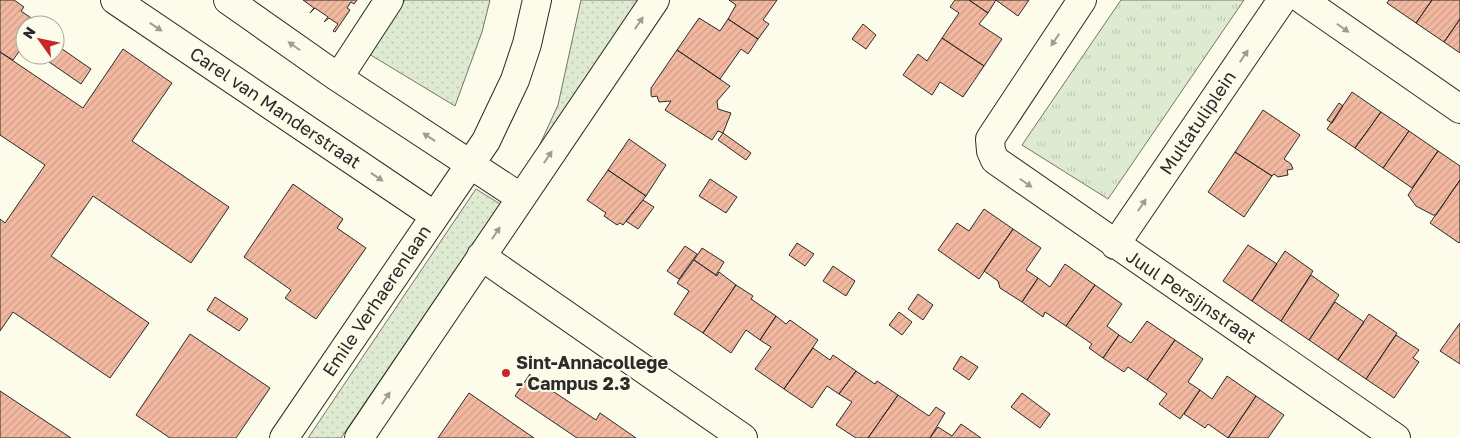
<svg xmlns="http://www.w3.org/2000/svg" width="1460" height="438" viewBox="0 0 1460 438" font-family="'Golos Text',sans-serif">
  <style>
    .grass { fill: url(#grass-dots); stroke: #74746e }
    .park { fill: url(#park-tufts); stroke: #74746e }
    .building { fill: url(#building-hatch); stroke: #2b2b2b }
    .lines { fill: none; stroke-linecap: round; stroke-linejoin: round }
    .minor-casing { stroke: #2b2b2b; stroke-width: 30 }
    .minor { stroke: #fdfbea; stroke-width: 28 }
    .oneway { fill: #9e9d94 }
    .poi-dot { fill: #c62828; stroke: #fdfbea; stroke-width: 2 }
    .labels { text-anchor: middle; stroke-width: 4; stroke-linejoin: round; paint-order: stroke }
    .street-label { font-size: 18px; fill: #2b2b2b; stroke: #fdfbea }
    .poi-label { font-size: 18px; font-weight: bold; fill: #2b2b2b; stroke: #fdfbea; text-anchor: start }
  </style>
  <defs>
    <pattern id="grass-dots" width="8" height="8" patternUnits="userSpaceOnUse" patternTransform="scale(1.25)"><rect width="8" height="8" fill="#deebd1"/><path d="M2 2h.1M6 6h.1" fill="none" stroke="#bfcab4" stroke-width="1.8" stroke-linecap="round"/></pattern>
    <pattern id="park-tufts" width="24" height="20" patternUnits="userSpaceOnUse" patternTransform="scale(1.25)"><rect width="24" height="20" fill="#deebd1"/><path d="M3 7l-1-3M5 7V3M7 7l1-3M15 17l-1-3M17 17v-4M19 17l1-3" fill="none" stroke="#bfcab4"/></pattern>
    <pattern id="building-hatch" width="6" height="6" patternUnits="userSpaceOnUse" patternTransform="scale(1.25)"><rect width="6" height="6" fill="#f2b8a0"/><path d="M-1 1l2-2M0 6l6-6M5 7l2-2" fill="none" stroke="#d09e8a"/></pattern>
  </defs>
  <rect width="100%" height="100%" fill="#fdfbea"/>
  <path class="grass" d="M405,0H490L482,32L455,106L369,54Z
    M581,0H641L536,153L558,105Z
    M476,189L500,204L341,438H308Z"/>
  <path class="park" d="M1121,0H1244L1108,199L1022,145Z"/>
  <path class="building" d="M0,0H14L24,7L21,11L37,22L41,19L37,25H25V43L13,60L0,52Z
    M303,0H357L354,4L351,2L347,8L350,10L335,32L333,31L338,24L329,18L324,22L328,17L315,8L310,13L314,8Z
    M729,0H777L763,20L769,24L758,39L728,19L736,5Z
    M955,0H969L988,13L979,24L1002,39L984,66L942,38L959,13L950,7Z
    M969,0H1029L1018,16L996,0L988,13Z
    M1389,0H1432L1416,23L1387,3Z
    M1432,0H1460V19L1444,42L1416,23Z
    M699,18L720,31L728,19L758,39L748,54L741,49L720,79L677,50Z
    M1460,19V53L1444,42Z
    M863,24L876,35L866,49L852,39Z
    M942,38L984,66L963,97L940,82L932,95L903,75L918,54L927,61Z
    M55,44L91,69L81,84L39,55H55Z
    M123,49L172,83L132,141L229,207L191,263L93,196L51,256L149,323L110,378L13,312L0,331V219L5,223L45,165L0,135V52L83,108Z
    M677,50L730,86L717,101L718,109L731,113L723,133L718,131L712,140L665,110L671,101L659,102L657,96L652,97L651,95V88Z
    M1352,92L1381,112L1355,148L1327,129Z
    M1339,103L1343,106L1332,123L1327,120Z
    M1263,110L1300,135L1284,159L1291,164L1293,169L1287,170L1288,175L1278,177L1274,174L1272,176L1235,152Z
    M1381,112L1409,131L1383,168L1355,148Z
    M1409,131L1438,151L1412,188L1383,168Z
    M723,133L751,153L746,160L718,140Z
    M629,139L666,165L646,196L608,170Z
    M1438,151L1460,166V180L1436,215H1433L1416,206L1408,195Z
    M1235,152L1272,176L1244,217L1208,192Z
    M608,170L646,196L623,225L620,223L617,225L604,216L606,213L587,200Z
    M710,179L737,197L726,213L699,196Z
    M1460,180V242L1459,243L1430,223Z
    M293,184L343,219L337,228L366,248L316,319L285,298L291,290L244,257Z
    M643,200L654,207L638,229L626,221Z
    M984,209L1013,229L979,279L938,250L957,223L969,231Z
    M1013,229L1041,248L1026,270L1038,278L1022,302L1000,288L998,281L984,271Z
    M797,243L814,254L805,266L789,255Z
    M1248,245L1277,264L1252,301L1223,281Z
    M685,246L697,254L679,279L667,271Z
    M702,248L724,262L716,275L694,260Z
    M1285,251L1313,271L1281,321L1252,301Z
    M694,260L717,276L719,272L736,285L703,333L674,314L689,291L677,283Z
    M1065,264L1095,285L1066,326L1045,312L1043,317L1022,302L1038,278L1050,287Z
    M833,266L855,281L846,296L823,281Z
    M1311,275L1339,295L1309,340L1281,321Z
    M736,285L753,296L751,299L776,316L760,340L746,330L731,353L703,333Z
    M1095,285L1122,304L1107,326L1119,335L1103,358L1089,348L1092,344L1066,326Z
    M918,294L933,305L923,320L908,309Z
    M215,297L248,319L239,331L207,310Z
    M1335,302L1364,322L1338,360L1309,340Z
    M899,312L912,322L902,335L889,325Z
    M1369,314L1397,333L1366,379L1338,360Z
    M776,316L786,324L790,320L818,340L784,389L755,369L771,347L760,340Z
    M1147,321L1175,340L1147,380L1128,367L1124,372L1103,358L1119,335L1131,343Z
    M1460,323V364L1440,351Z
    M190,334L270,388L236,438H170L136,415Z
    M1396,335L1419,350L1413,358L1419,362L1394,398L1366,379Z
    M1175,340L1203,359L1188,382L1200,390L1180,419L1159,404L1167,394L1147,380Z
    M813,348L830,360L833,355L856,371L839,394L827,386L812,408L784,389Z
    M961,356L978,367L969,380L953,369Z
    M856,371L875,384L877,381L898,395L868,438H856L836,425L852,402L839,394Z
    M530,374V376L596,420L600,413L636,438H577L515,396Z
    M1227,376L1256,396L1228,438L1208,424L1205,428L1184,414L1200,390L1212,399Z
    M0,391L71,438H0Z
    M469,393L534,438H438Z
    M1022,393L1050,414L1040,428L1011,407Z
    M898,395L929,416L936,407L945,413L930,438H868Z
    M1256,396L1284,415L1268,438H1228Z
    M961,424L981,438H930L938,427L952,436Z"/>
  <g class="lines">
    <defs>
      <path id="minor" d="M115,0L435,216
        M228,0L336,76L520,197
        M1082,0L990,139L991,151L995,160L1396,438
        M1303,0L1460,109
        M336,76L344,69L389,0
        M1115,245L1282,0
        M481,256L743,438
        M284,438L486,141L515,80L527,44L537,0
        M359,438L655,0"/>
    </defs>
    <use href="#minor" class="minor-casing"/>
    <use href="#minor" class="minor"/>
  </g>
  <defs><path id="oneway-solid" d="M-6-.8H1V-3.2L6.5 0L1 3.2V.8H-6Z" transform="scale(1.25)"/></defs>
  <g class="oneway">
    <use href="#oneway-solid" transform="translate(639 23) rotate(-56)"/>
    <use href="#oneway-solid" transform="translate(156 27) rotate(34)"/>
    <use href="#oneway-solid" transform="translate(1343 28) rotate(35)"/>
    <use href="#oneway-solid" transform="translate(1055 40) rotate(124)"/>
    <use href="#oneway-solid" transform="translate(294 46) rotate(-145)"/>
    <use href="#oneway-solid" transform="translate(1244 56) rotate(-56)"/>
    <use href="#oneway-solid" transform="translate(429 137) rotate(-147)"/>
    <use href="#oneway-solid" transform="translate(548 157) rotate(-56)"/>
    <use href="#oneway-solid" transform="translate(377 177) rotate(34)"/>
    <use href="#oneway-solid" transform="translate(1026 183) rotate(35)"/>
    <use href="#oneway-solid" transform="translate(1142 205) rotate(-56)"/>
    <use href="#oneway-solid" transform="translate(496 233) rotate(-56)"/>
    <use href="#oneway-solid" transform="translate(386 398) rotate(-56)"/>
  </g>
  <circle class="poi-dot" cx="506" cy="373" r="5"/>
  <g class="labels">
    <g class="street-label">
      <text transform="translate(275 108) rotate(34)" y="6">Carel van Manderstraat</text>
      <text transform="translate(1198 123) rotate(-56)" y="6">Multatuliplein</text>
      <text transform="translate(1191 297) rotate(34)" y="6">Juul Persijnstraat</text>
      <text transform="translate(377 301) rotate(-56)" y="6">Emile Verhaerenlaan</text>
    </g>
    <g class="poi-label">
      <text x="516" y="369">Sint-Annacollege<tspan x="516" dy="21">- Campus 2.3</tspan></text>
    </g>
  </g>
  <g transform="translate(40 40) rotate(303)"><circle r="24" fill="#fdfbea" stroke="#a9a89e"/>
  <path d="M0-4L9 19L0 12L-9 19Z" fill="#c62828"/>
  <text y="-8" font-size="14" font-weight="bold" text-anchor="middle" fill="#2b2b2b">N</text>
  </g>
</svg>
